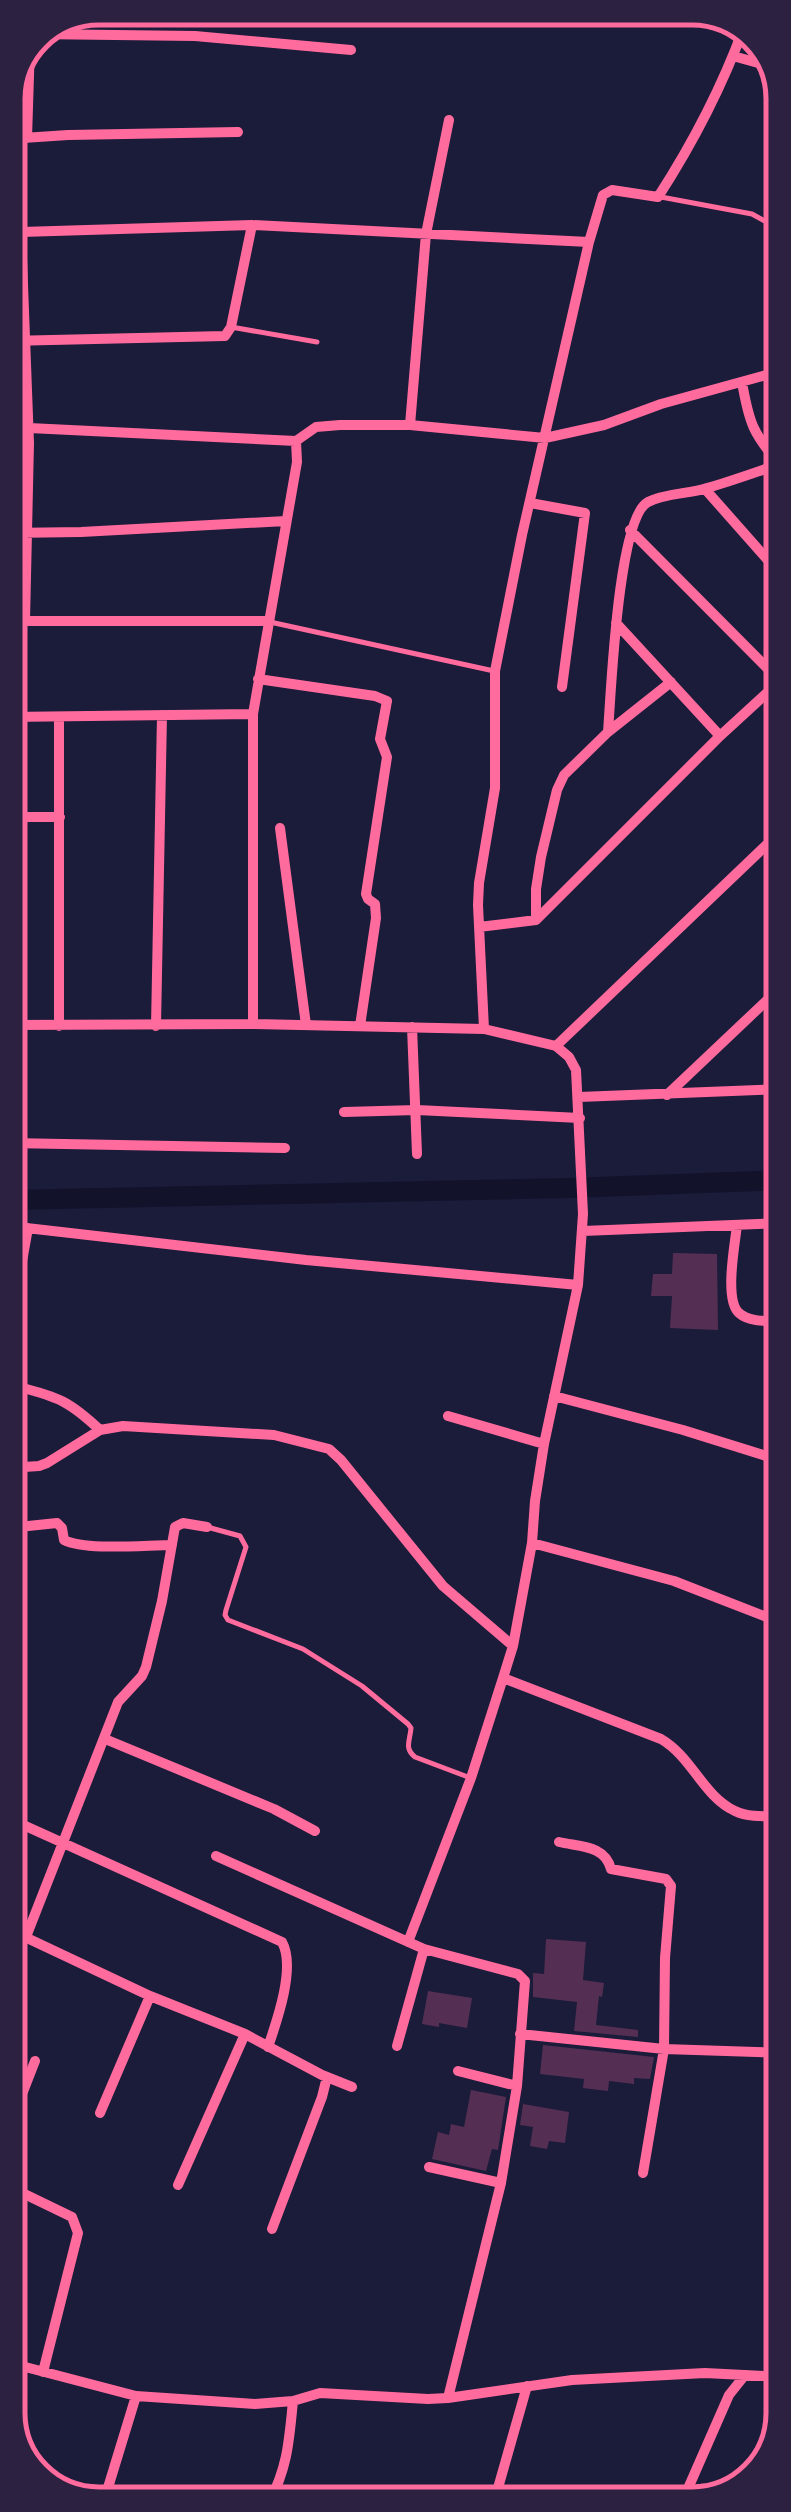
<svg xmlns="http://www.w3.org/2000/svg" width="791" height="2512" viewBox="0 0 791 2512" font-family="Arial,sans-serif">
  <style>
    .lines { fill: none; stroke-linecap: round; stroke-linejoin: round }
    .canal { stroke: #12122b; stroke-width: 20 }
    .building { fill: #542f53 }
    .service { stroke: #ff6b9d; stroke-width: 5 }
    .minor { stroke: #ff6b9d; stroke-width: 10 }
    .rim { fill: none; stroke: #ff6b9d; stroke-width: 5 }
  </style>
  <rect width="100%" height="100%" fill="#1b1b3a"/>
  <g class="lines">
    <path class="canal" d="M9,1200L571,1188L782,1180"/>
  </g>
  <path class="building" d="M673,1253L717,1254L718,1330L670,1328L672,1296H651L653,1274H672Z
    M546,1939L586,1942L583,1980L604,1983L602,1997L599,1996L596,2025L638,2030V2037L574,2031L577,2002L533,1997V1973L544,1974Z
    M428,1991L472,1998L467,2028L439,2023V2027L422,2024Z
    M543,2045L654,2057L650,2079L634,2078V2084L609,2081L608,2091L583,2088L584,2079L540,2074Z
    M471,2090L506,2097L498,2150L492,2149L486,2171L432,2159L438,2132L449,2135L451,2124L464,2127Z
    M523,2104L569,2112L565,2143L549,2141L547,2149L530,2146L533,2127L520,2125Z"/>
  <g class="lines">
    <path class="service" d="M661,197L752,214L781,230
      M231,327L317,342
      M270,622L494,671
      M207,1527L240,1536L246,1547L226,1610L225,1615L228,1620L303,1649L362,1686L408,1724L411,1728C410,1741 404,1748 415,1757L468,1777"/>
    <path class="minor" d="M35,34L195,36L351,50
      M733,56L776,68
      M27,138L30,44
      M8,139L68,135L238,132
      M21,139V232L29,443L25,621
      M21,232L252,225L589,242
      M8,341L225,336L231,327L252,225
      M742,382C749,423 753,434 781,466
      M410,425L426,234L449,120
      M29,428L296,441
      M296,441L316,427L340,425H410L545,438L604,425L661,404L781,371
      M8,443H29
      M705,489L781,575
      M530,503L585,513L562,687
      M630,530L780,681
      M8,533L81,532L286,521
      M8,621H268
      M616,623L720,736
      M258,679L375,696L387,701L380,739L387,757L366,894L368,899L375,904L376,918L360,1026
      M8,717L253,714
      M59,717V1026
      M608,732C611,694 618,517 648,502C665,493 689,494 707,488C732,481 756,472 780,464
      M9,817H60
      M280,828L306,1025
      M536,919V889L541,857L557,790L564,775L608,732L671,682
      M479,927L536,920L720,736L781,680
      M253,1024V714L297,462L296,441
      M9,1025L253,1024L484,1029L556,1046L569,1057L576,1070L583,1214L578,1285L544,1444L535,1501L532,1543L513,1646L503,1678L471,1778L408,1942
      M156,1026L162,715
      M412,1027L417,1154
      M484,1029L478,905L479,883L495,788V671L522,535L589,242L603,195L612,190L658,197C693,143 722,87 744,27
      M556,1046L781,831
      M667,1095L782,986
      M579,1097L782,1089
      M344,1112L417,1110L580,1118
      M9,1143L285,1148
      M737,1225C735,1244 724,1300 739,1313C749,1322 766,1321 779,1321L781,1372
      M9,1226L306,1260L578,1285
      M583,1231L782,1223
      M9,1334L28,1228
      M19,1387C59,1397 70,1402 100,1430
      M554,1396L683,1430L782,1461
      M448,1416L544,1444
      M9,1468L39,1466L47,1463L100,1430L123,1426L274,1435L329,1449L341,1460L443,1586L513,1646
      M9,1528L57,1523L62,1528L64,1540C86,1551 145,1545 172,1545
      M532,1543L674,1581L782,1623
      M503,1678L661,1739C692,1757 703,1796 735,1811C749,1818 767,1816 783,1816
      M105,1739L274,1809L315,1831
      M10,1819L282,1942C296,1967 277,2021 268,2047
      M559,1842C580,1847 605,1845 611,1869L666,1879L671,1886L665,1958L664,2049L643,2173
      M216,1856L424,1949L518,1974L525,1981L517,2086L501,2183L448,2398
      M10,1930L150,1996L245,2034L322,2075L352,2087
      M26,1937L118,1702L142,1676L146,1667L162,1601L175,1527L183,1523L207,1527
      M520,2034L664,2049L783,2053
      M397,2046L424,1949
      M458,2071L517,2086
      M100,2113L150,1996
      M10,2125L35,2061
      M429,2167L501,2183
      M178,2185L245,2034
      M10,2187L72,2217L78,2233L43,2372
      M272,2229L322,2097L327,2077
      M10,2363L136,2396L255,2404L293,2401L320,2393L428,2399L448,2398L572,2380L705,2373L783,2377
      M686,2493L729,2395L745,2375
      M494,2502L527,2386
      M679,2502C691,2483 714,2489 733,2490
      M269,2503C288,2466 289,2441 293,2401
      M103,2504L136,2396"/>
  </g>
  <path d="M0 0H791V2512H0ZM99 25H692A74 74 0 0 1 766 99V2413A74 74 0 0 1 692 2487H99A74 74 0 0 1 25 2413V99A74 74 0 0 1 99 25Z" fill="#2d2142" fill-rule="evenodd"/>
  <path class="rim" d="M99 25H692A74 74 0 0 1 766 99V2413A74 74 0 0 1 692 2487H99A74 74 0 0 1 25 2413V99A74 74 0 0 1 99 25Z"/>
</svg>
